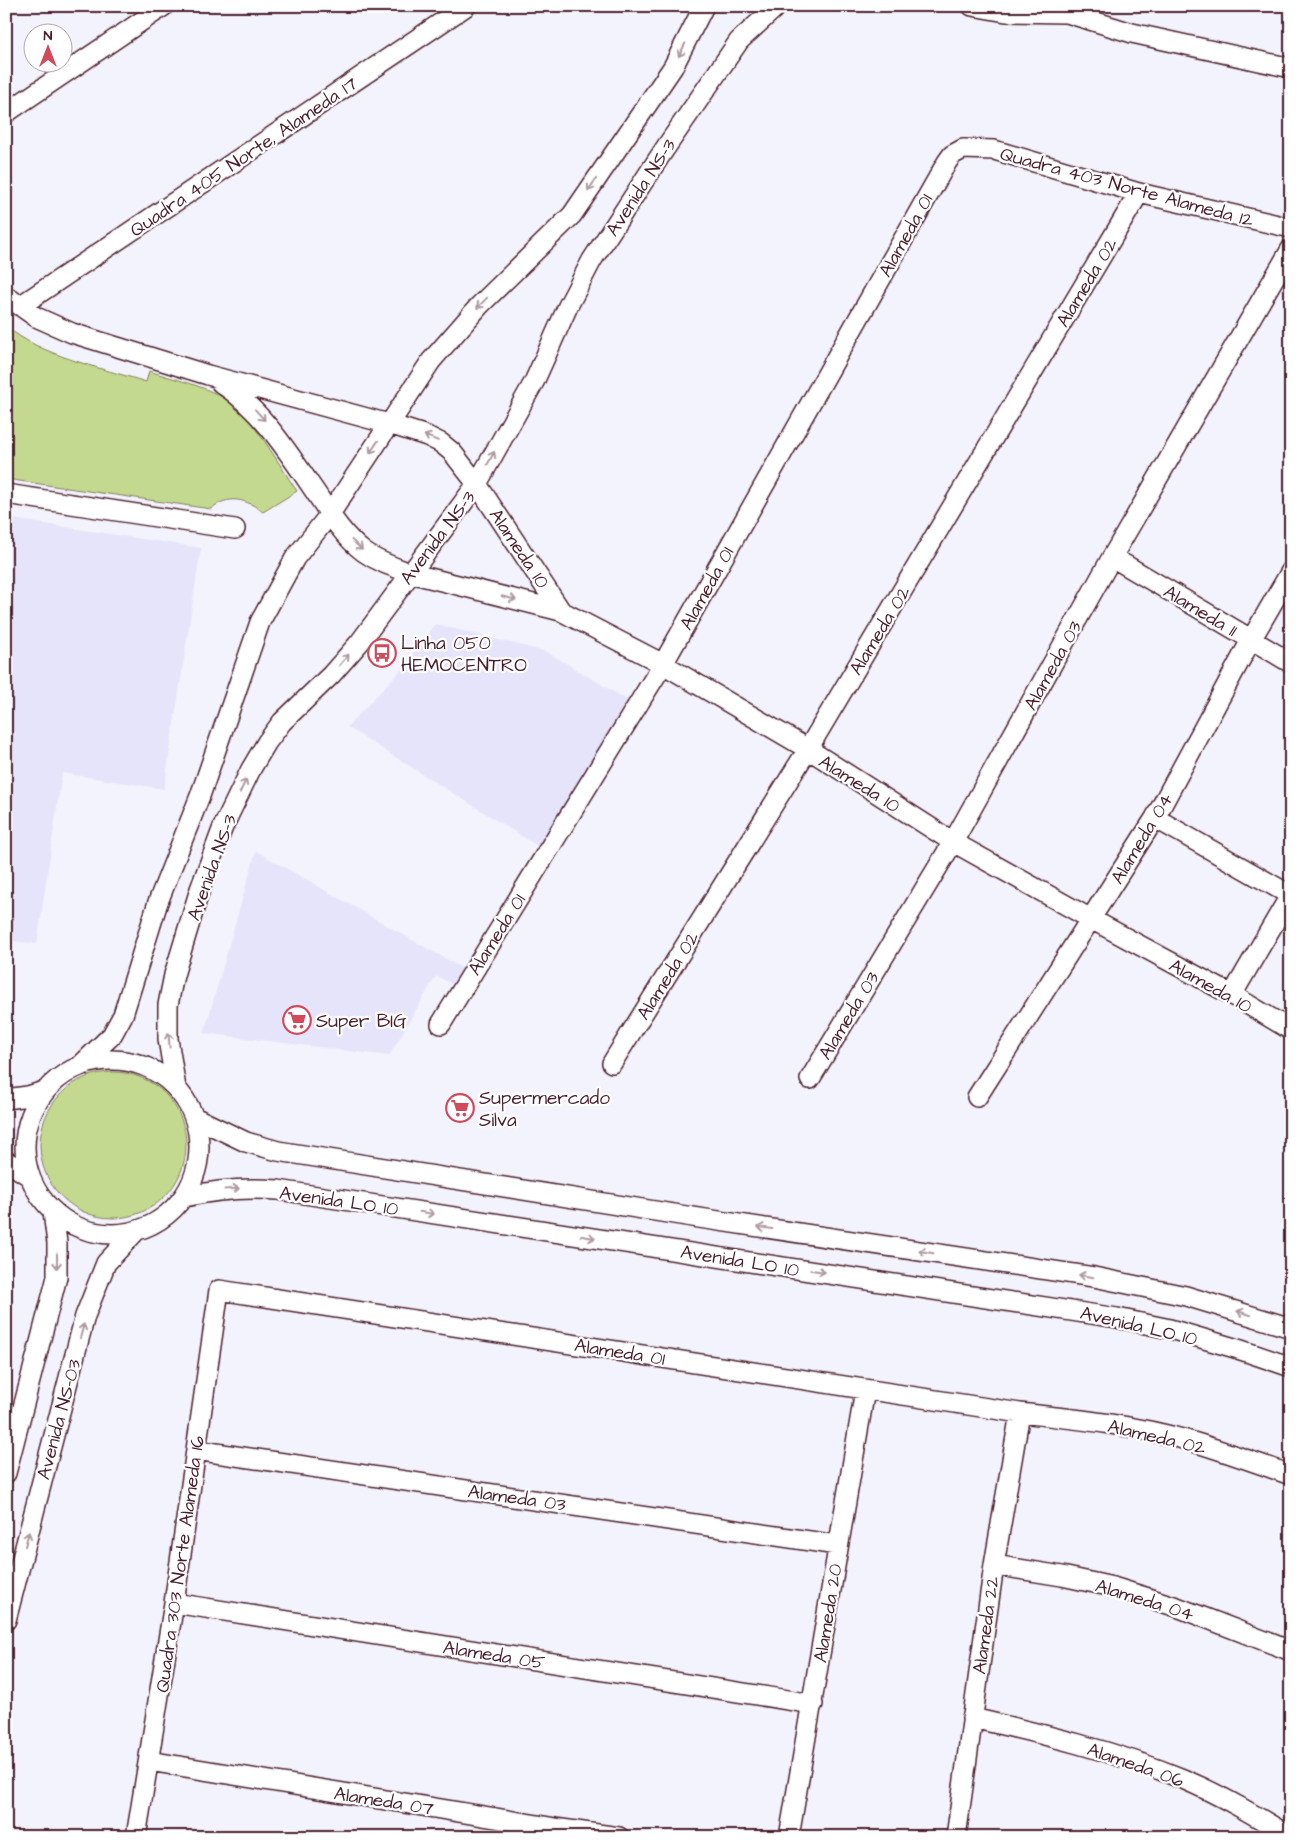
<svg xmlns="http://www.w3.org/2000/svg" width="1297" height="1843" viewBox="0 0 1297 1843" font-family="'Architects Daughter',sans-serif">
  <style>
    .built { fill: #e5e4fa }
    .green { fill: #c3d98f; stroke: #867c5d }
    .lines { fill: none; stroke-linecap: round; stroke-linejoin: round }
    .minor-casing { stroke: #4a1f2b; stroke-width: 22 }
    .minor { stroke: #fff; stroke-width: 19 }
    .oneway { stroke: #ae9aa0 }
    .labels { text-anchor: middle; stroke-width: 4.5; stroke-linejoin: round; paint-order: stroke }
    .street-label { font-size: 19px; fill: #4a1f2b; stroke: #fff }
    .poi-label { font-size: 19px; fill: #4a1f2b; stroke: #fff; text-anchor: start }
  </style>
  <rect width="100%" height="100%" fill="#f3f3fd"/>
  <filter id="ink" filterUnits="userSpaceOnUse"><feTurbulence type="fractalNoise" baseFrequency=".02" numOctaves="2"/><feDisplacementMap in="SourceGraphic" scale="10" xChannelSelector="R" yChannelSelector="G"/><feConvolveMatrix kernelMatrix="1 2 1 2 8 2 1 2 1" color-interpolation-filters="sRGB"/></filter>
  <g filter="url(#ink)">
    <path class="built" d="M6,518L201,548L164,789L62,773L37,944L6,940Z
      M435,624L547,652L631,702L541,848L347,727L400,671Z
      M256,851L467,971L458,987L436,976L389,1056L204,1033Z"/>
    <path class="green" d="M6,326C40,356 103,368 146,382L149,371C174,379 202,385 224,398C254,417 277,462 297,491L263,512C247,499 228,494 211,509L6,479Z
      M40 1145a73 73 0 1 1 146 0a73 73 0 1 1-146 0Z"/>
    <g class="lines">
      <defs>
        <path id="minor" d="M972,6L1006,12L1065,13
          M1051,6L1067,13L1132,33L1291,68
          M6,113L164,6
          M6,296L36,317L72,333L208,375L389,424L427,436L441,443L452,452L477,484L561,611L663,664L808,749L953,842L1091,919L1232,995L1291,1030
          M20,306L466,6
          M221,383C265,413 289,454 318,496C331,516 345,538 364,552C378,562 394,567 410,573L561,611
          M6,494L235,529
          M1112,557L1291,663
          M1155,818L1290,895
          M1232,995L1291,894
          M441,1024L663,664L947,162L952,155L963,149L994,150L1139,193L1291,228
          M25 1147a87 87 0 1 1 174 0a87 87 0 1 1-174 0Z
          M612,1063L808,749L1139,193
          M80,1066L112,1035L123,1015L158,902L200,796L260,622L295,558L330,514L431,361L480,305L572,215L673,67L704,6
          M810,1079L953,842L1112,557L1291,249
          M176,1088L168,1039V1005L174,975L200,889L223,827L251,769L267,742L282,722L331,675L360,642L477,484L534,382L568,306L592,260L664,150L739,41L777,6
          M977,1097L1155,818L1251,640L1291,571
          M6,1099L28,1096L44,1091
          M194,1117L246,1142L278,1151L699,1218L1094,1277L1186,1296L1291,1328
          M6,1161L29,1176
          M184,1197C215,1190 245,1187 278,1190L1117,1318L1170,1329L1238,1349L1291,1367
          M196,1450L837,1545
          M6,1473L57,1277V1243L53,1212
          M994,1565L1062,1576L1113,1587L1177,1607L1291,1651
          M174,1603L813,1704
          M6,1620L85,1316L106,1263L136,1231
          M972,1718C1043,1734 1115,1751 1183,1779C1221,1795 1256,1816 1291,1837
          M149,1761L556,1828L619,1837
          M136,1837L174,1603L219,1290L1020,1413C1077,1419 1135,1425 1190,1441C1224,1451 1257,1463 1291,1475
          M789,1837L865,1390
          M956,1837L994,1565L1020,1413"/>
      </defs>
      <use href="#minor" class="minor-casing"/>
      <use href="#minor" class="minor"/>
    </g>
    <defs><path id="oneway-shaft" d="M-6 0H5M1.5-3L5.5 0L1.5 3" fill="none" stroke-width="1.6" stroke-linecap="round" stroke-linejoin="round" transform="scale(1.25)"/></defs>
    <g class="oneway">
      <use href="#oneway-shaft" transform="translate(682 50) rotate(117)"/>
      <use href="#oneway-shaft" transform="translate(592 185) rotate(124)"/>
      <use href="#oneway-shaft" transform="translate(482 303) rotate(134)"/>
      <use href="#oneway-shaft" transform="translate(260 415) rotate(48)"/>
      <use href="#oneway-shaft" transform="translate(431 438) rotate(-157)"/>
      <use href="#oneway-shaft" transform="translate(374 447) rotate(124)"/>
      <use href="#oneway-shaft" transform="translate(491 458) rotate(-62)"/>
      <use href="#oneway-shaft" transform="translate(357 545) rotate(43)"/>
      <use href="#oneway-shaft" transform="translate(509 598) rotate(14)"/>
      <use href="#oneway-shaft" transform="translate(344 660) rotate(-49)"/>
      <use href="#oneway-shaft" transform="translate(243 786) rotate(-64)"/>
      <use href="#oneway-shaft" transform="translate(169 1040) rotate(-95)"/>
      <use href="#oneway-shaft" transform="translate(232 1189) rotate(-4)"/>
      <use href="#oneway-shaft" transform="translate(427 1213) rotate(9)"/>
      <use href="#oneway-shaft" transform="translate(765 1228) rotate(-172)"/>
      <use href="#oneway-shaft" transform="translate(588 1237) rotate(9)"/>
      <use href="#oneway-shaft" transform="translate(926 1252) rotate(-171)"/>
      <use href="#oneway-shaft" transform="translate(57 1261) rotate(90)"/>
      <use href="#oneway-shaft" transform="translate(818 1271) rotate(9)"/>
      <use href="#oneway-shaft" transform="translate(1086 1276) rotate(-171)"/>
      <use href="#oneway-shaft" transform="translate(1244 1313) rotate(-163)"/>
      <use href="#oneway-shaft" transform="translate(82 1331) rotate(-75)"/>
      <use href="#oneway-shaft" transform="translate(27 1539) rotate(-75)"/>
    </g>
  </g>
  <defs>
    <symbol id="bus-ring" viewBox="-11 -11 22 22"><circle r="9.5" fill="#fff" stroke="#d1495b" stroke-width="1.5"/><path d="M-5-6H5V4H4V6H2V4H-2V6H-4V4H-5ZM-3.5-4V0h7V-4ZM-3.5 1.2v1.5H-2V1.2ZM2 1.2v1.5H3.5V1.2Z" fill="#d1495b"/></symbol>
    <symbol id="supermarket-ring" viewBox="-11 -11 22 22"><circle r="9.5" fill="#fff" stroke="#d1495b" stroke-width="1.5"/><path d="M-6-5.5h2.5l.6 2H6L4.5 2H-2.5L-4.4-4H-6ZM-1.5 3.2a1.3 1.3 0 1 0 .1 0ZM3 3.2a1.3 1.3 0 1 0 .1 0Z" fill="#d1495b"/></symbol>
  </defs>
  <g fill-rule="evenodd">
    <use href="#bus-ring" x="366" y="637" width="32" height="32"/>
    <use href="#supermarket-ring" x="281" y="1004" width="32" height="32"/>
    <use href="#supermarket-ring" x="444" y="1092" width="32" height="32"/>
  </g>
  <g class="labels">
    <g class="street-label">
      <text transform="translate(243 156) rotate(-34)" y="7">Quadra 405 Norte, Alameda 17</text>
      <text transform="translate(1127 186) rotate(15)" y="7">Quadra 403 Norte Alameda 12</text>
      <text transform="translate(640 187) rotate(-57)" y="7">Avenida NS-3</text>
      <text transform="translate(905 235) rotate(-61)" y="7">Alameda 01</text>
      <text transform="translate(1086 282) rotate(-59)" y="7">Alameda 02</text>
      <text transform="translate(437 537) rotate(-53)" y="7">Avenida NS-3</text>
      <text transform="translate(520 548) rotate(56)" y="7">Alameda 10</text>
      <text transform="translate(706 588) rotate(-61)" y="7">Alameda 01</text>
      <text transform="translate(1201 610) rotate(31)" y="7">Alameda 11</text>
      <text transform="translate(879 630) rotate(-59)" y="7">Alameda 02</text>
      <text transform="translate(1052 665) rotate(-61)" y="7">Alameda 03</text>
      <text transform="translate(860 783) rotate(32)" y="7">Alameda 10</text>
      <text transform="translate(1141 838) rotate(-59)" y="7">Alameda 04</text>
      <text transform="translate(211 867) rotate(-70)" y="7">Avenida NS-3</text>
      <text transform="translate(496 934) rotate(-58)" y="7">Alameda 01</text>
      <text transform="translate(667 975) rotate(-58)" y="7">Alameda 02</text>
      <text transform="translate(1211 985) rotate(29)" y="7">Alameda 10</text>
      <text transform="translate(848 1015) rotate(-59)" y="7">Alameda 03</text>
      <text transform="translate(339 1200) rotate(8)" y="7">Avenida LO 10</text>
      <text transform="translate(740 1260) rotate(9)" y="7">Avenida LO 10</text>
      <text transform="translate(1139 1325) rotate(13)" y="7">Avenida LO 10</text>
      <text transform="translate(620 1351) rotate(9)" y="7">Alameda 01</text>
      <text transform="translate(58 1419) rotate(-75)" y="7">Avenida NS-03</text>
      <text transform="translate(1157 1436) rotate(13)" y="7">Alameda 02</text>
      <text transform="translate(517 1497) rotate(8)" y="7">Alameda 03</text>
      <text transform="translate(179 1564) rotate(-82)" y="7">Quadra 303 Norte Alameda 16</text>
      <text transform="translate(1145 1599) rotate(17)" y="7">Alameda 04</text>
      <text transform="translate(827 1613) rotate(-81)" y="7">Alameda 20</text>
      <text transform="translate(985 1625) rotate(-82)" y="7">Alameda 22</text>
      <text transform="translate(494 1654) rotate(9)" y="7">Alameda 05</text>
      <text transform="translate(1136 1764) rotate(19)" y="7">Alameda 06</text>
      <text transform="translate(384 1800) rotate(9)" y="7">Alameda 07</text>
    </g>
    <g class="poi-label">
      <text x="401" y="649">Linha 050<tspan x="401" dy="22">HEMOCENTRO</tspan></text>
      <text x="316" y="1027">Super BIG</text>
      <text x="479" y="1104">Supermercado<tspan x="479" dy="22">Silva</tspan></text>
    </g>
  </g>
  <rect width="1297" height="1843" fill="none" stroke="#fff" stroke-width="25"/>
  <rect x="12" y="12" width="1272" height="1818" fill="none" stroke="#4a1f2b" stroke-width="2" filter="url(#ink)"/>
  <g transform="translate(48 48)"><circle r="24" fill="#ffffff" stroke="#b7a5aa"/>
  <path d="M0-4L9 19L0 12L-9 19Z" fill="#d1495b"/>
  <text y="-8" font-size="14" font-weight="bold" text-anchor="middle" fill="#4a1f2b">N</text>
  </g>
</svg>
